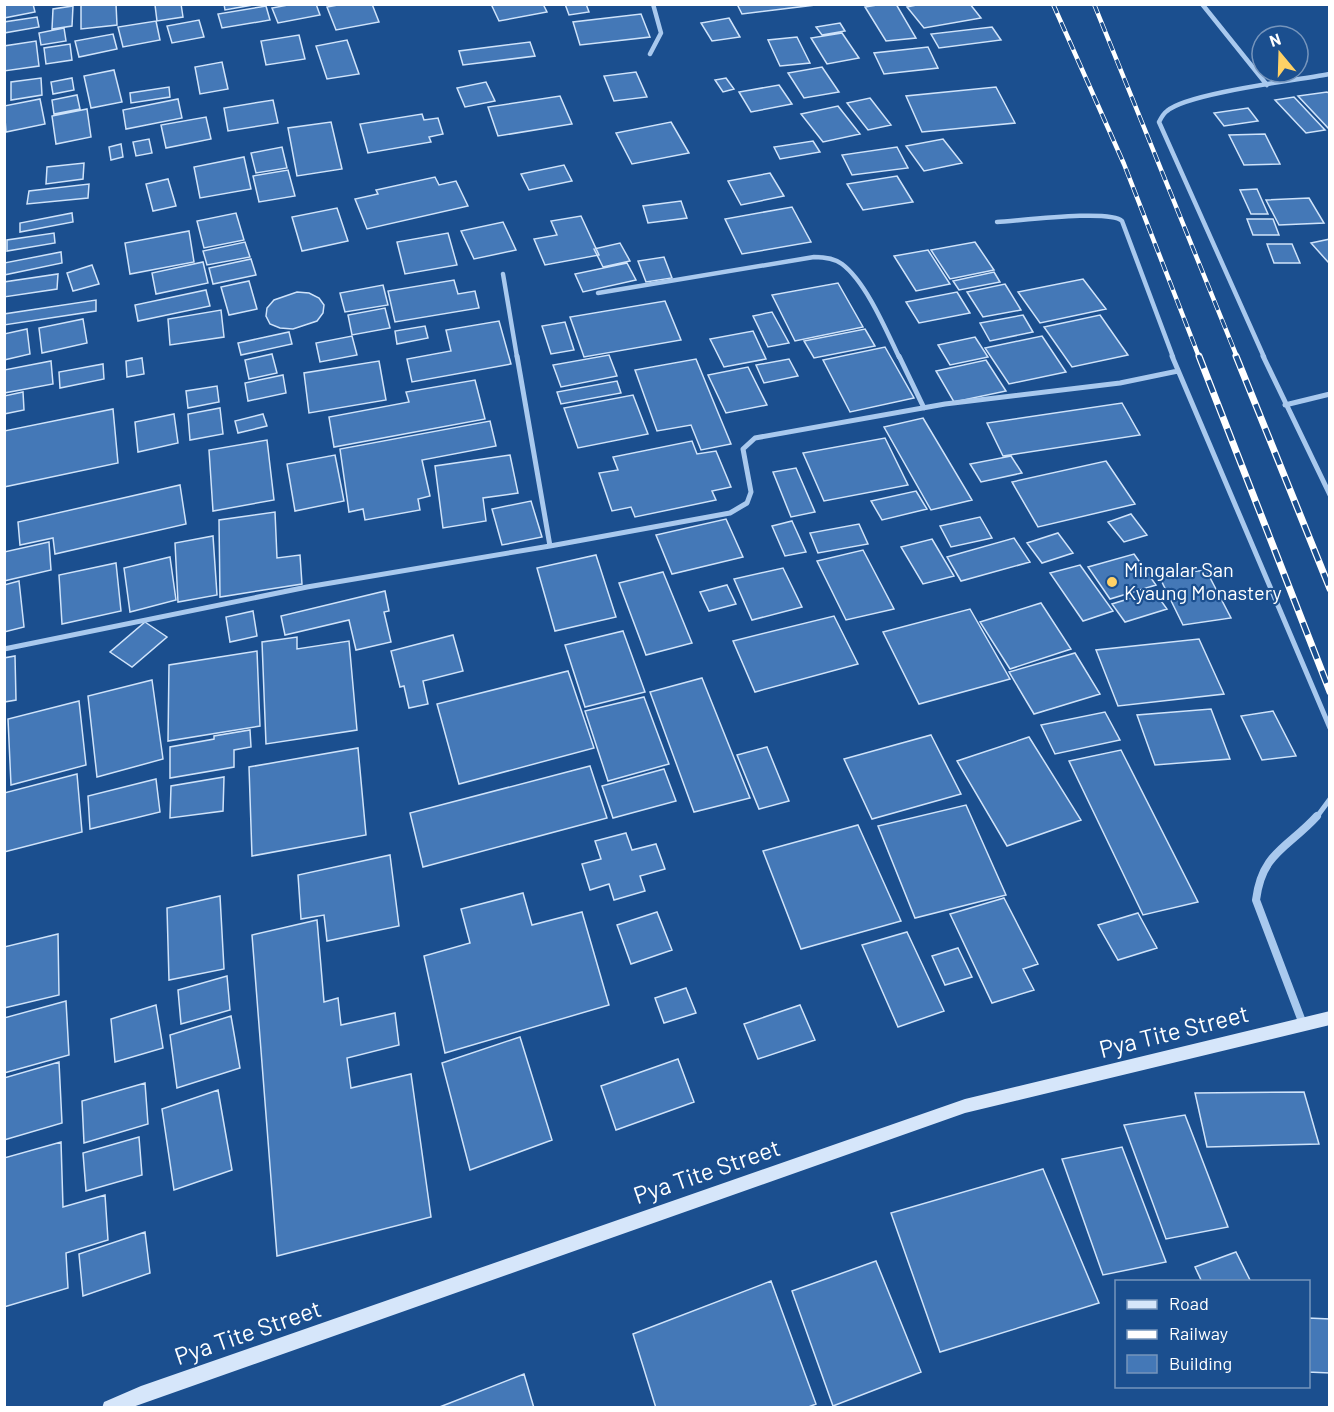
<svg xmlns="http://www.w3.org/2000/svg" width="1334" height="1412" viewBox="0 0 1334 1412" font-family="Barlow,sans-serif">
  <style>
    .building { fill: #4478b7; stroke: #cfe3fa; stroke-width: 1.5 }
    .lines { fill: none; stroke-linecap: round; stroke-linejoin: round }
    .street-far2 { stroke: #a9c9ee; stroke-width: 4.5 }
    .street-far1 { stroke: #a9c9ee; stroke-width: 5 }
    .street { stroke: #a9c9ee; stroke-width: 8 }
    .secondary { fill: #d6e6fa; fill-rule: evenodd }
    .rail-far1-casing { stroke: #fff; stroke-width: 4.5 }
    .rail-casing { stroke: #fff; stroke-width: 7 }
    .rail-far1 { stroke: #1b4f8f; stroke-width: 3; stroke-dasharray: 10; stroke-linecap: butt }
    .rail { stroke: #1b4f8f; stroke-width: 4.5; stroke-dasharray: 13; stroke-linecap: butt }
    .poi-dot { fill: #ffd166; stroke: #1b4f8f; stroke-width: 2 }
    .labels { text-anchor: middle; stroke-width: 4.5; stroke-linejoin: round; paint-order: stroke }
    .poi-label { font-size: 20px; fill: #fff; stroke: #1b4f8f; text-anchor: start }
    .near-street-label { font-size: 24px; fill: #fff; stroke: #1b4f8f }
  </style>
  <rect width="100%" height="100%" fill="#1b4f8f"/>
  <path class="building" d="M4,4H33L35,12L4,18Z
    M81,4H116L117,25L81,29Z
    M181,4L183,17L157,21L155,5Z
    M224,4H258L225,10Z
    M293,4H316L320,15L278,23L272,8Z
    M343,4H372L379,22L336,30L327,7Z
    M491,4H543L547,12L499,21Z
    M565,4H586L589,12L569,15Z
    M737,4H815V5L742,14Z
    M883,4H896L916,38L886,41L865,7Z
    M921,4H970L981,18L924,28L907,7Z
    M73,6L72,26L52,29L53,9Z
    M266,6L270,20L222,28L218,14Z
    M641,14L650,37L580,45L573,22Z
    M37,17L39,27L4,33V22Z
    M729,18L740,37L712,41L701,23Z
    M199,20L204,37L172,43L167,26Z
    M156,21L160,40L123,47L118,27Z
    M840,23L845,31L822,35L816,27Z
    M992,27L1001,40L939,48L931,34Z
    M64,28L66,41L41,45L39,33Z
    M842,33L859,58L827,64L811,38Z
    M113,34L117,49L79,57L75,41Z
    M299,35L305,59L266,65L261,41Z
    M797,37L810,63L780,66L768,40Z
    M347,40L359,74L327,79L316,46Z
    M36,41L39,66L4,71V46Z
    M530,42L535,56L463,65L459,51Z
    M70,44L72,60L46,64L44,48Z
    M928,47L938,68L884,74L874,53Z
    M222,62L228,89L200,94L195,67Z
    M822,67L839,92L804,98L788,73Z
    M114,70L122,102L91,108L84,76Z
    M636,72L647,97L614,101L604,76Z
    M41,78L42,95L11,100V82Z
    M72,78L74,90L53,94L51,82Z
    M726,78L734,89L723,92L715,80Z
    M486,82L495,101L465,107L457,88Z
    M779,85L792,104L751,112L739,92Z
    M169,87L170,97L131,103L130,93Z
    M996,87L1015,123L922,132L906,96Z
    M1327,92L1330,94V130L1298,96Z
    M77,95L80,109L54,114L52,100Z
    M560,96L572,124L498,136L488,107Z
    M1294,97L1325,130L1306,133L1275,100Z
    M870,98L891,125L868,130L847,103Z
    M40,99L45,124L6,132L4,106Z
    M178,99L182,118L126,129L123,110Z
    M273,100L278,123L228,131L224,108Z
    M838,106L860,134L823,142L801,114Z
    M1248,108L1258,121L1224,126L1214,113Z
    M87,109L91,137L56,144L52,116Z
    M422,114L424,120L438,118L443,134L429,137L431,142L368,153L360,124Z
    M206,117L211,139L166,148L161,125Z
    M331,122L342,169L297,176L288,128Z
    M671,122L689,153L632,164L616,133Z
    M1265,134L1280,164L1244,165L1229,135Z
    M149,139L152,153L136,156L133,142Z
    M943,139L962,163L924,171L906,146Z
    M813,141L820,152L780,159L774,147Z
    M121,144L123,157L111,160L109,147Z
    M282,147L287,168L256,173L251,153Z
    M897,147L908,168L852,175L842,155Z
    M244,157L251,189L200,198L194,167Z
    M84,163L83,179L46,184L47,167Z
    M564,165L572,181L529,190L521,174Z
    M288,170L295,196L259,202L253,176Z
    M770,173L784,196L741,205L728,181Z
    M897,176L913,202L863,210L847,184Z
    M435,177L439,185L456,181L468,206L367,229L355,199L378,194L376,190Z
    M168,179L176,206L153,211L146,184Z
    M89,184L88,198L27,204L29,191Z
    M1257,189L1268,214H1251L1240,190Z
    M1309,198L1324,223L1279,225L1266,200Z
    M681,201L687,218L648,223L643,206Z
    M792,207L811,242L742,254L725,219Z
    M337,208L348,241L302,251L292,217Z
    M72,213L73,222L20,232V223Z
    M236,213L244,240L204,248L197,221Z
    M581,216L599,255L545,265L534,239L557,235L551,221Z
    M1247,219H1273L1279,235H1253Z
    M503,222L516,250L474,259L461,231Z
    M189,231L194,262L130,274L125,243Z
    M54,233L55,243L7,251V240Z
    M448,233L457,265L405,274L397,242Z
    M1330,239V262H1328L1311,243Z
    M245,242L250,257L207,265L203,251Z
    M975,242L994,270L950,279L931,250Z
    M620,243L630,261L603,267L594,249Z
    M1267,244H1292L1300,263H1274Z
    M928,250L950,284L916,291L894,256Z
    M61,252L62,263L4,275V263Z
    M664,257L672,278L646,282L638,261Z
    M251,259L256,275L213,284L209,268Z
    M203,262L208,283L156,294L152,273Z
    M627,263L636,280L583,292L575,274Z
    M92,265L99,284L73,291L67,273Z
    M994,272L1000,282L959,290L953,281Z
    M58,274L57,289L4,297V282Z
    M1083,279L1106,309L1040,323L1018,292Z
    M454,280L458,294L475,291L479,308L395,322L388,291Z
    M249,281L257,309L229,315L221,287Z
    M838,283L863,327L795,341L772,295Z
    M1005,284L1021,310L983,317L967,292Z
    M383,285L388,305L345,312L340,293Z
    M206,290L210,306L138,321L135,305Z
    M297,292L309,293L319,298L324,305L323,313L317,321L293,329L280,328L270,324L266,316L267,308L274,300Z
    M957,292L970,313L919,323L906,302Z
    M96,300V311L4,325V314Z
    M665,301L681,340L584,357L570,317Z
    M385,308L390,328L352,335L348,315Z
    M221,310L224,337L170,345L168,319Z
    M772,312L789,343L768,347L753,316Z
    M1023,315L1033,332L990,341L980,323Z
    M1100,315L1128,355L1072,367L1044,327Z
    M83,319L87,343L42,353L39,328Z
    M499,321L511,364L412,382L407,359L451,351L446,330Z
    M565,322L574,350L551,354L542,326Z
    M425,326L428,338L397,344L395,331Z
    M27,329L30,354L4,360V334Z
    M865,329L875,346L814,358L804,341Z
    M753,331L766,359L724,367L710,339Z
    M289,332L292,344L241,355L238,343Z
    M352,336L357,355L320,362L316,343Z
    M1042,336L1066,372L1009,384L985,348Z
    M975,337L988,357L950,365L938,345Z
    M885,347L914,398L850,412L823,360Z
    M272,354L277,373L249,379L245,360Z
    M609,355L617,376L561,387L553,365Z
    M142,358L144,374L127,377L126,361Z
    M696,359L719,415L731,444L701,450L691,425L657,431L635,370Z
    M789,359L798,376L764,383L756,365Z
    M986,360L1006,391L954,402L936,371Z
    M51,361L53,384L4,393V370Z
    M379,361L386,400L309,413L304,373Z
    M103,364L104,379L60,388L59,372Z
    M748,367L767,405L726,413L708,375Z
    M283,375L286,393L248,401L245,383Z
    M475,380L485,419L334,447L329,417L409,402L406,392Z
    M617,381L621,393L561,404L557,392Z
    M217,386L219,402L188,408L186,391Z
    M23,392L24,410L4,414V396Z
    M633,395L648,434L578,448L564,408Z
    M1122,403L1140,435L1003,456L987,423Z
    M220,408L223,434L190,440L188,414Z
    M113,409L118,463L4,487V431Z
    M174,414L178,443L138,452L135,422Z
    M263,414L267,426L238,433L235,421Z
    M923,418L972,500L931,510L884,427Z
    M490,421L496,446L422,460L430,496L418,499L420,510L365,520L363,509L349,512L340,449Z
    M885,438L908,485L824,501L803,453Z
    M267,440L274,500L213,511L209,450Z
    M692,441L697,454L716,451L731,487L712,491L716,500L635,517L631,507L612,511L599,473L618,470L613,457Z
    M335,455L344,501L295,511L287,464Z
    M510,455L518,493L483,498L486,521L443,528L435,466Z
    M1011,456L1022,473L981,482L970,464Z
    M1106,461L1135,504L1038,527L1012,482Z
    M796,468L815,512L791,517L773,472Z
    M180,485L186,524L55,554L53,538L20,545L18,522Z
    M916,491L927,509L882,520L871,501Z
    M531,501L542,537L502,545L492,509Z
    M275,512L277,558L300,555L302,584L220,597L219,520Z
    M1131,514L1147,535L1124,542L1108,522Z
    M980,517L992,538L951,547L940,526Z
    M726,519L743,557L672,574L656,535Z
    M792,521L806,552L785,556L772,526Z
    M859,524L868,544L818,553L810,533Z
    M1058,533L1073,553L1042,563L1027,543Z
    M213,536L217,595L178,602L175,543Z
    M1014,538L1030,562L961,581L947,557Z
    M932,539L954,576L923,584L901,547Z
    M49,542L51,570L4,581V552Z
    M863,550L894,609L846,620L817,561Z
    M1134,554L1156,585L1110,599L1088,567Z
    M596,555L616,617L555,631L537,568Z
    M170,557L176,600L130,612L124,568Z
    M116,563L121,611L62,624L59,575Z
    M1080,565L1113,611L1083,621L1050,573Z
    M783,568L802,607L752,620L734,579Z
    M1206,570L1231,618L1183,625L1159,576Z
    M663,572L692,643L646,655L619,583Z
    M19,581L24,627L4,632V585Z
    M727,585L736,604L709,611L700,592Z
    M385,591L389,611L384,612L391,642L356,650L349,620L285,635L281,616Z
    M1154,591L1167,609L1125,622L1112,604Z
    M1041,603L1071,649L1010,669L980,622Z
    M970,609L1010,679L919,704L883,632Z
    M253,611L257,636L230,642L226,617Z
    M834,616L858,664L755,692L733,641Z
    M145,622L167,637L132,667L110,652Z
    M623,631L645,692L585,707L565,645Z
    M453,635L463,671L423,681L428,704L409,708L404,686L400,687L391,651Z
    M297,637V649L349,641L357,730L266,744L262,642Z
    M1199,639L1224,694L1118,706L1096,650Z
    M257,651L260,726L168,741L169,665Z
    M1075,653L1100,694L1034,714L1009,672Z
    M15,656L16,700L4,702V658Z
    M568,671L594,748L459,784L437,704Z
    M702,678L750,798L694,812L650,692Z
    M152,680L163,759L97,777L88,696Z
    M644,697L669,764L608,781L585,711Z
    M79,701L86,765L11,785L8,719Z
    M1211,709L1230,759L1155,765L1137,715Z
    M1273,711L1296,756L1262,760L1241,716Z
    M1105,712L1120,740L1055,754L1041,725Z
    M250,730L251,747L234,750V767L170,778V747L214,739V736Z
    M931,735L961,794L872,819L844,759Z
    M1029,737L1081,820L1007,846L957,761Z
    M767,747L789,801L759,809L737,755Z
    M358,748L366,835L252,856L249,767Z
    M1121,750L1198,902L1143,915L1069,761Z
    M590,766L607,818L423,867L410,813Z
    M664,769L676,801L613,818L602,786Z
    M77,774L82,832L4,852V793Z
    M224,777L223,811L170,818L171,786Z
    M156,779L160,812L90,829L88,796Z
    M966,805L1006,895L915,918L878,826Z
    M858,825L901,921L801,949L763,851Z
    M626,833L632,850L656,844L665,869L640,876L645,891L614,900L609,884L590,890L582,864L601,859L595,841Z
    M390,855L399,926L327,941L324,915L301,919L298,875Z
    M523,893L532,925L582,912L609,1005L445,1053L424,956L470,943L461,909Z
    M220,896L224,969L169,980L167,908Z
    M1004,898L1038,964L1023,969L1034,990L992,1003L950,914Z
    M657,912L672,950L631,964L617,925Z
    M1138,913L1157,948L1118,960L1098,925Z
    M317,920L324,1002L338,998L341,1025L395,1013L399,1045L347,1058L351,1088L411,1074L431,1217L277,1256L252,935Z
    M907,932L944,1011L898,1027L862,945Z
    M58,934L59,995L4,1008V947Z
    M958,948L972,977L945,985L932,956Z
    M227,976L230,1010L181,1024L178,990Z
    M686,988L696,1013L664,1023L655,998Z
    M66,1001L69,1055L4,1073V1018Z
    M156,1005L163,1048L115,1062L111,1019Z
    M800,1005L815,1040L758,1059L744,1024Z
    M231,1016L240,1068L177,1088L170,1035Z
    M520,1037L552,1140L470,1170L442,1063Z
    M678,1059L694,1102L616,1130L601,1086Z
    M59,1062L62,1123L4,1140V1078Z
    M145,1083L148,1124L84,1143L82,1101Z
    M218,1090L232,1170L174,1190L162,1109Z
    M1304,1092L1319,1144L1207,1147L1195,1093Z
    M1185,1115L1228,1227L1166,1239L1124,1125Z
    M139,1137L142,1175L86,1191L83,1153Z
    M61,1142L63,1207L105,1195L108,1240L66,1253L68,1288L4,1307V1158Z
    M1122,1147L1166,1262L1103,1275L1062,1159Z
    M1043,1169L1099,1303L940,1352L891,1213Z
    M145,1232L150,1273L83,1296L79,1254Z
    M1236,1252L1251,1282H1202L1195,1267Z
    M876,1261L921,1372L833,1406L792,1291Z
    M771,1281L816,1404L806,1408H656L633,1334Z
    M1308,1318L1330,1319V1373L1308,1372Z
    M524,1374L534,1408H437Z"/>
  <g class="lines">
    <path class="street-far2" d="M1202,4L1267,85
      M650,54L661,33L653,4
      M997,222C1018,221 1110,209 1122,221L1173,357
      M503,274L517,357
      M598,293L814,257C823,257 834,258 842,264C866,282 886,330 899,357
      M1264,357L1159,122C1161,118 1164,113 1167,111C1187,93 1298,80 1330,74"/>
    <path class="street-far1" d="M899,356L924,408
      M1172,356L1330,728
      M1263,356L1330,495
      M1285,405L1330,394
      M550,546L730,513L747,503L751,492L743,449L755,438L945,404L1120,383L1178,371
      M4,649L307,587L550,546L517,356
      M1316,818L1330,799"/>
    <path class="street" d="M1303,1024L1256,900C1262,852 1288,848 1317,816"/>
    <path class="secondary" d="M1330,1011V1025L965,1113L130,1408H102L104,1402L141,1386L965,1099Z"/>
    <defs>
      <path id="rail-far1" d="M1053,4L1124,164L1199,357
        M1094,4L1237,357"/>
      <path id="rail" d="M1199,356L1330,692
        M1236,356L1330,589"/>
    </defs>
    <use href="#rail-far1" class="rail-far1-casing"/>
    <use href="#rail" class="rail-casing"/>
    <use href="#rail-far1" class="rail-far1"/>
    <use href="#rail" class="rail"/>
  </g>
  <circle class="poi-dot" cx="1112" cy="582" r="6"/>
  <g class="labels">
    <g class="poi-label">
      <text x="1124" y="577">Mingalar San<tspan x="1124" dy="23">Kyaung Monastery</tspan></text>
    </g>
    <g class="near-street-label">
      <text transform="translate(1174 1032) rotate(-14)" y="8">Pya Tite Street</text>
      <text transform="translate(707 1172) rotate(-19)" y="8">Pya Tite Street</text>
      <text transform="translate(248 1333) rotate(-19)" y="8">Pya Tite Street</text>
    </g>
  </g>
  <rect width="1334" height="1412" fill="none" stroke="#ffffff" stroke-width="12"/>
  <rect x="1115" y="1280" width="195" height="108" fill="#1b4f8f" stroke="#7695bc" stroke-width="1.5"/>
  <rect x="1127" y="1300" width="30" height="9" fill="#d6e6fa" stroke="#7695bc" stroke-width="1.5"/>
  <text x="1169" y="1310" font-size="18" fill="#ffffff">Road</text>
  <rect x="1127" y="1330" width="30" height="9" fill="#ffffff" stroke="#7695bc" stroke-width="1.5"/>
  <text x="1169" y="1340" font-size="18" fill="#ffffff">Railway</text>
  <rect x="1127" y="1355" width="30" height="18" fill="#4478b7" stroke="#7695bc" stroke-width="1.5"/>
  <text x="1169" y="1370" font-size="18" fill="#ffffff">Building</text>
  <g transform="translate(1280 54) rotate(341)"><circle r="28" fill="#1b4f8f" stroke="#7695bc" stroke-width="1.5"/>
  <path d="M0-4.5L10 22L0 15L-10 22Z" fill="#ffd166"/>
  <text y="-9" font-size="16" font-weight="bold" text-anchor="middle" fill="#ffffff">N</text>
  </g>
</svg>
